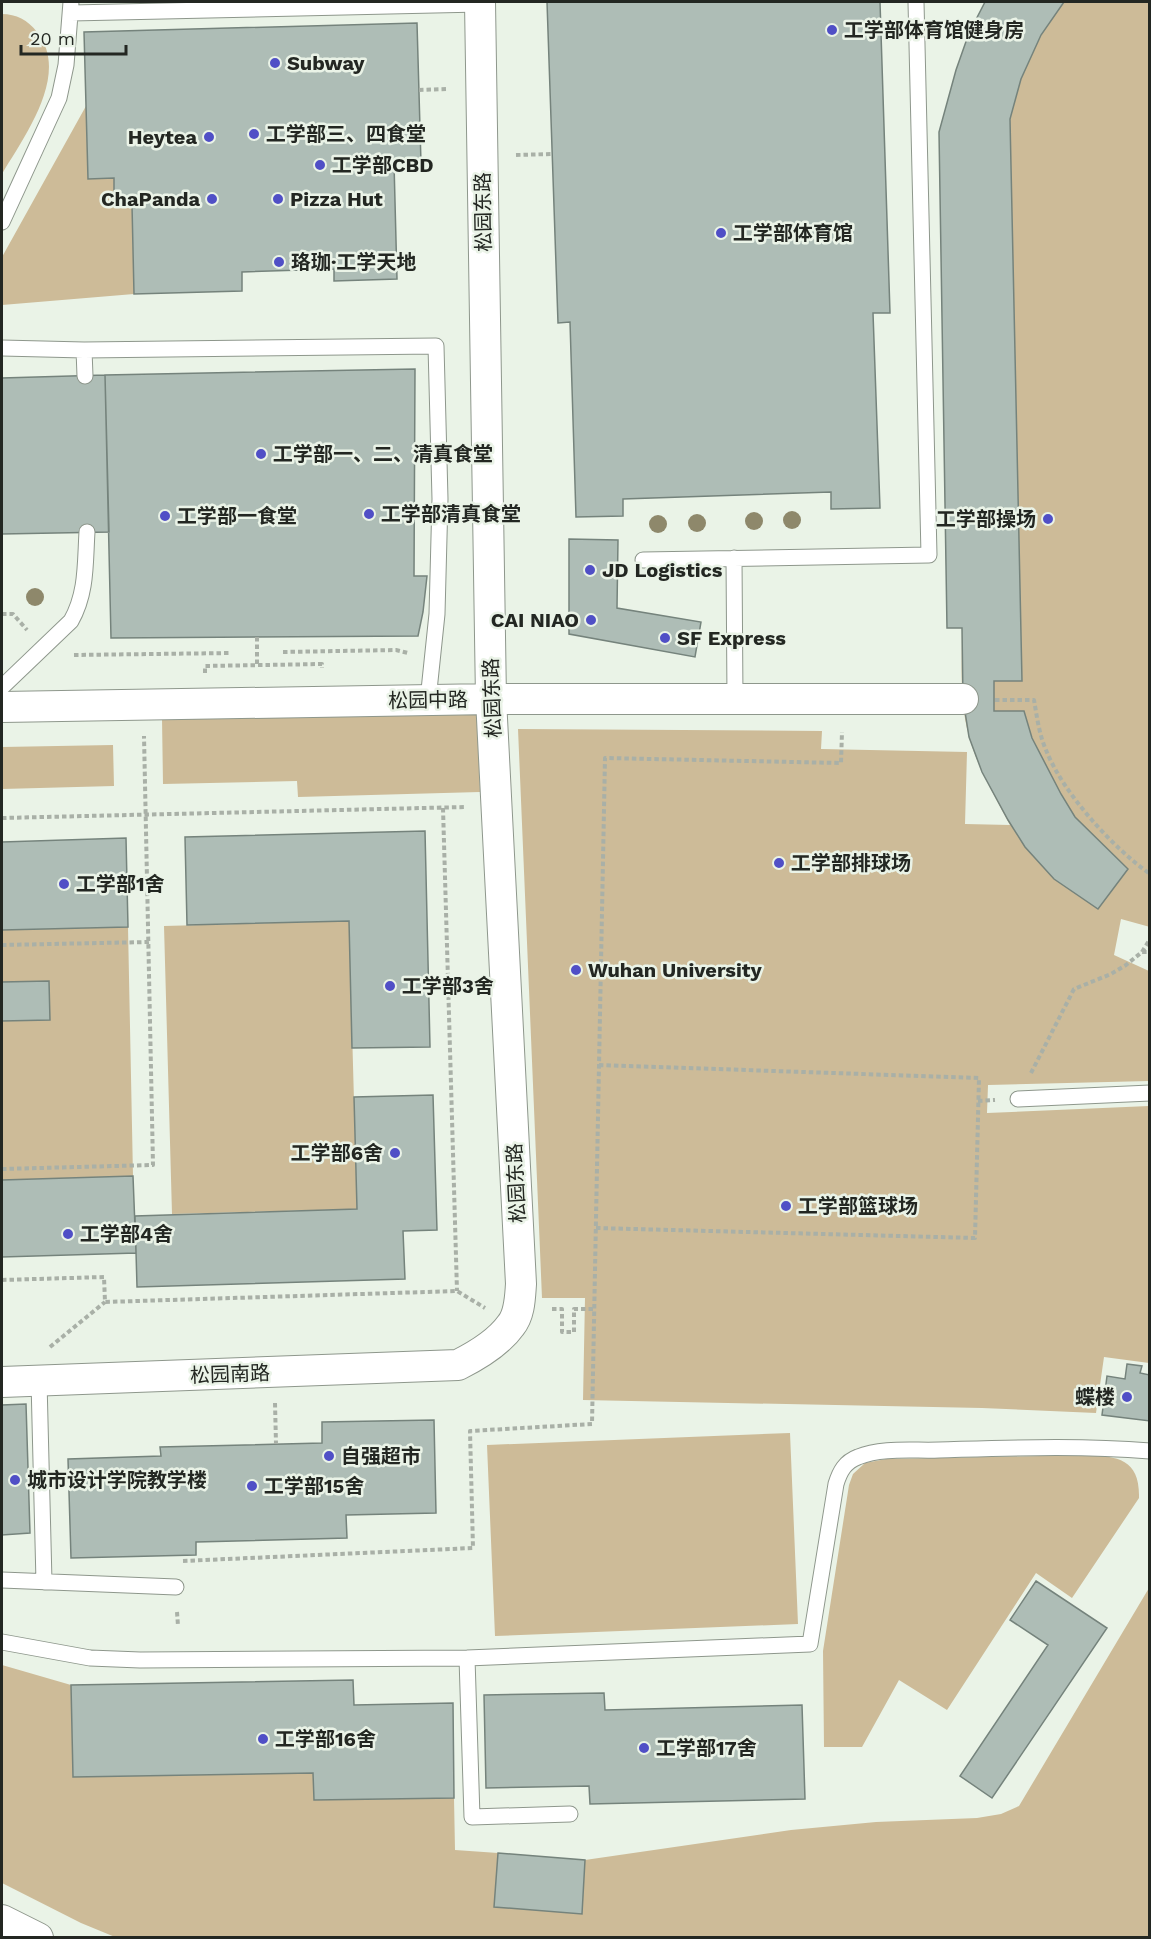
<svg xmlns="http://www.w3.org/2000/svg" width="1151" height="1939" viewBox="0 0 1151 1939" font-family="'Work Sans','Noto Sans SC',sans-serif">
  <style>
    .green { fill: #cdbb98 }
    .building { fill: #aebdb6; stroke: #75837c; stroke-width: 1.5 }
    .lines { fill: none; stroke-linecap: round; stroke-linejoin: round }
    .service-casing { stroke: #8e978c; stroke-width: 17 }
    .minor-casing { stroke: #8e978c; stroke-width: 32 }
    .path { stroke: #a9b0a7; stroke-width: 4; stroke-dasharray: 4.5 3; stroke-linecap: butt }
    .service { stroke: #fff; stroke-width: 15 }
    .minor { stroke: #fff; stroke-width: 30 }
    .tree { fill: #8e886b }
    .poi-dot { fill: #504fc6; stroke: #eaf3e7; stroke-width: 2 }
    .labels { text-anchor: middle; stroke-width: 5; stroke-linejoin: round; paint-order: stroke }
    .poi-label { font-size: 20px; font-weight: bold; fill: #232722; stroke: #eaf3e7; text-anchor: start }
    .street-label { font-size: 20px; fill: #232722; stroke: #eaf3e7 }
  </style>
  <rect width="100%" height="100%" fill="#eaf3e7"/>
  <path class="green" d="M985,2H1149L1150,927L1121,919L1114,955L1149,971V1081L988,1085L987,1113L1149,1106V1363L1104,1357L1096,1413L982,1408L583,1400L585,1298H542L518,729L822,731L821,749L967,752L965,824L1010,825C995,796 977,767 969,736C959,701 962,664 962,628H947L939,132C952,87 964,44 985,2Z
    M2,14C16,14 28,20 37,32C71,74 24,137 2,174Z
    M86,106L88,179L114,178L115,205H132L134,294L2,305V257Z
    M478,713L480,792L298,797L297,781L163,784L162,718Z
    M113,745L114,786L2,789V747Z
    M349,921L357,1209L172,1214L164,926Z
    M128,927L133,1176L2,1180V930Z
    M790,1433L798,1624L495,1636L487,1445Z
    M1086,1455C1119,1456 1140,1460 1139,1498L1072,1598L1036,1573L947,1710L899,1680L862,1747H824L823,1651L849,1485L853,1474L865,1463L886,1459Z
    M1149,1588V1937H115L81,1923L2,1883V1665L71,1685L73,1777L313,1773L314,1800L454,1798L455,1850L498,1853L582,1913L585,1860L791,1830L876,1822L977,1818L1001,1814L1019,1806Z"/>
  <path class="building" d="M547,2H880L890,313H873L880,508L831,509V492L623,499V516L576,517L570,322L558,323Z
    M985,2H1064L1041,35L1021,79L1010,119L1022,681H994V711H1024L1032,738L1061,794L1075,817L1128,869L1098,909L1054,879L1025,847L1008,820L982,772L969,737L963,699L962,628H947L939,132L956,70L969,33Z
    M417,23L421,163H394L397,279L334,281V269L242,272V291L134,294L132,205H114V178L88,179L84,32Z
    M415,369L414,576H427L423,612L418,636L111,638L105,375Z
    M105,375L109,532L2,534V378Z
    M569,539L618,540L617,608L701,622L695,657L569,634Z
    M2,825V842L126,838L128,927L2,930Z
    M425,831L430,1047L352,1048L349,921L187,925L185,837Z
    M49,981L50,1020L2,1021V982Z
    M433,1095L437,1230L403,1231L405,1279L137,1287L135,1216L357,1209L354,1097Z
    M133,1176L136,1253L2,1257V1180Z
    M1127,1364L1142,1366L1140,1373L1150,1375V1421L1102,1415L1107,1376L1125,1379Z
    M26,1404L30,1533L2,1535V1405Z
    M434,1420L436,1513L346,1515L347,1538L196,1542V1555L71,1558L68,1459L161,1456L160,1447L322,1443V1422Z
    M1036,1581L1107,1628L992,1798L960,1776L1048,1645L1010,1620Z
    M353,1680L354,1705L453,1703L454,1798L314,1800L313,1773L73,1777L71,1685Z
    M604,1693L605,1710L802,1705L805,1799L590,1804L589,1786L486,1788L484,1695Z
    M498,1853L585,1860L582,1914L494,1907Z"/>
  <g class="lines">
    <defs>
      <path id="service" d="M71,13L480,4
        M2,222L59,98L66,65L71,2
        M2,348L84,350L436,346L440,499L437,614L428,700
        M84,350L85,376
        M734,558L735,699
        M643,560L929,555L916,2
        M2,687L71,621C87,593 85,563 87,532
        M1018,1099L1150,1093
        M39,1381L44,1582
        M2,1580L176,1587
        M2,1642L90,1658L140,1660L467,1658L810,1644L836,1484C840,1471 845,1462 858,1457C882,1447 914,1451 939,1450C1010,1448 1079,1445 1150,1451
        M467,1658L472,1817L570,1814"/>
      <path id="minor" d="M2,707L491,699H963
        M2,1382L458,1365C476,1356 499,1342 511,1325C520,1314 520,1297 521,1284L491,699L480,2
        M2,1920L38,1938"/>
    </defs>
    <use href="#service" class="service-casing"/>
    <use href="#minor" class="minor-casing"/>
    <path class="path" d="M419,90L448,89
      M516,155L552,154
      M2,614H13L27,630
      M257,637V665
      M283,652L396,650L408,653
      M74,655L231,653
      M205,673V666L322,664V668
      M995,700H1034C1037,717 1039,734 1046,750C1063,793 1112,847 1150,874
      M443,808L457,1291
      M2,818L466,807
      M2,945L149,942
      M1142,952L1150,939
      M1031,1073L1074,989L1111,974L1126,965L1142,952H1150
      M978,1101L995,1100
      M2,1169L153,1165L144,736
      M596,1228L975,1238L979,1078L599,1065
      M2,1280L104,1277L105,1302L457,1291L485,1308
      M552,1309H562V1332H574V1309H595
      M50,1347L105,1302
      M275,1403L276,1444
      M183,1561L473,1548L470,1431L592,1424L605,758L841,763L842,732
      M177,1612L178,1626"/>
    <use href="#service" class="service"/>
    <use href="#minor" class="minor"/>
  </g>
  <g class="tree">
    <circle cx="792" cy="520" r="9"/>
    <circle cx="754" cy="521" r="9"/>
    <circle cx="697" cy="523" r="9"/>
    <circle cx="658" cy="524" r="9"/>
    <circle cx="35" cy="597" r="9"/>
  </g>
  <g class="poi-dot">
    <circle cx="832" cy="30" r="6"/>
    <circle cx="275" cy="63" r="6"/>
    <circle cx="254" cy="134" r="6"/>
    <circle cx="209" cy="137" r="6"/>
    <circle cx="320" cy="165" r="6"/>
    <circle cx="212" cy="199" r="6"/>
    <circle cx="278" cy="199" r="6"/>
    <circle cx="721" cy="233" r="6"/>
    <circle cx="279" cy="262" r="6"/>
    <circle cx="261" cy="454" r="6"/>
    <circle cx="369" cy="514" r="6"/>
    <circle cx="165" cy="516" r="6"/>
    <circle cx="1048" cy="519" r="6"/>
    <circle cx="590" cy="570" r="6"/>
    <circle cx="591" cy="620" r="6"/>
    <circle cx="665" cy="638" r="6"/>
    <circle cx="779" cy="863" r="6"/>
    <circle cx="64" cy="884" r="6"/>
    <circle cx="576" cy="970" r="6"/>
    <circle cx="390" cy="986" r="6"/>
    <circle cx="395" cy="1153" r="6"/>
    <circle cx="786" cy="1206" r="6"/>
    <circle cx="68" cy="1234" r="6"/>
    <circle cx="1127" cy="1397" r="6"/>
    <circle cx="329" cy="1456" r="6"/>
    <circle cx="15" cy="1480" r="6"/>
    <circle cx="252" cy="1486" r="6"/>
    <circle cx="263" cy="1739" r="6"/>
    <circle cx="644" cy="1748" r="6"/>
  </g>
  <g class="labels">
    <g class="poi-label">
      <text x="844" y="37">工学部体育馆健身房</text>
      <text x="287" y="70">Subway</text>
      <text x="266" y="141">工学部三、四食堂</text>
      <text x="197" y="144" text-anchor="end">Heytea</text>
      <text x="332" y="172">工学部CBD</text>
      <text x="200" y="206" text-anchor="end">ChaPanda</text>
      <text x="290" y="206">Pizza Hut</text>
      <text x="733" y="240">工学部体育馆</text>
      <text x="291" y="269">珞珈·工学天地</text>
      <text x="273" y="461">工学部一、二、清真食堂</text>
      <text x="381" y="521">工学部清真食堂</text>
      <text x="177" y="523">工学部一食堂</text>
      <text x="1036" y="526" text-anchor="end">工学部操场</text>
      <text x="602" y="577">JD Logistics</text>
      <text x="579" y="627" text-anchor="end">CAI NIAO</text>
      <text x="677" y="645">SF Express</text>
      <text x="791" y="870">工学部排球场</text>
      <text x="76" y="891">工学部1舍</text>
      <text x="588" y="977">Wuhan University</text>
      <text x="402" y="993">工学部3舍</text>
      <text x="383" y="1160" text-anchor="end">工学部6舍</text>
      <text x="798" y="1213">工学部篮球场</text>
      <text x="80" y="1241">工学部4舍</text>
      <text x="1115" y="1404" text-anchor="end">蝶楼</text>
      <text x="341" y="1463">自强超市</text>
      <text x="27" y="1487">城市设计学院教学楼</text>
      <text x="264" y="1493">工学部15舍</text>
      <text x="275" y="1746">工学部16舍</text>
      <text x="656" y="1755">工学部17舍</text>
    </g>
    <g class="street-label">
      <text transform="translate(483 212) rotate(-91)" y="7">松园东路</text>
      <text transform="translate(492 698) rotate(-92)" y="7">松园东路</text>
      <text transform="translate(428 700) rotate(-1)" y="7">松园中路</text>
      <text transform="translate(516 1183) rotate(-93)" y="7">松园东路</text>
      <text transform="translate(230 1374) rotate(-2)" y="7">松园南路</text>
    </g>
  </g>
  <rect width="1151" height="1939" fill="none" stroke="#232722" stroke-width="6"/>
  <path d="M21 45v9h105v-9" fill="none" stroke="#232722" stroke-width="3"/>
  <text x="30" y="45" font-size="18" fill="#232722" stroke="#eaf3e7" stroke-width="4.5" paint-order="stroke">20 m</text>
</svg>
